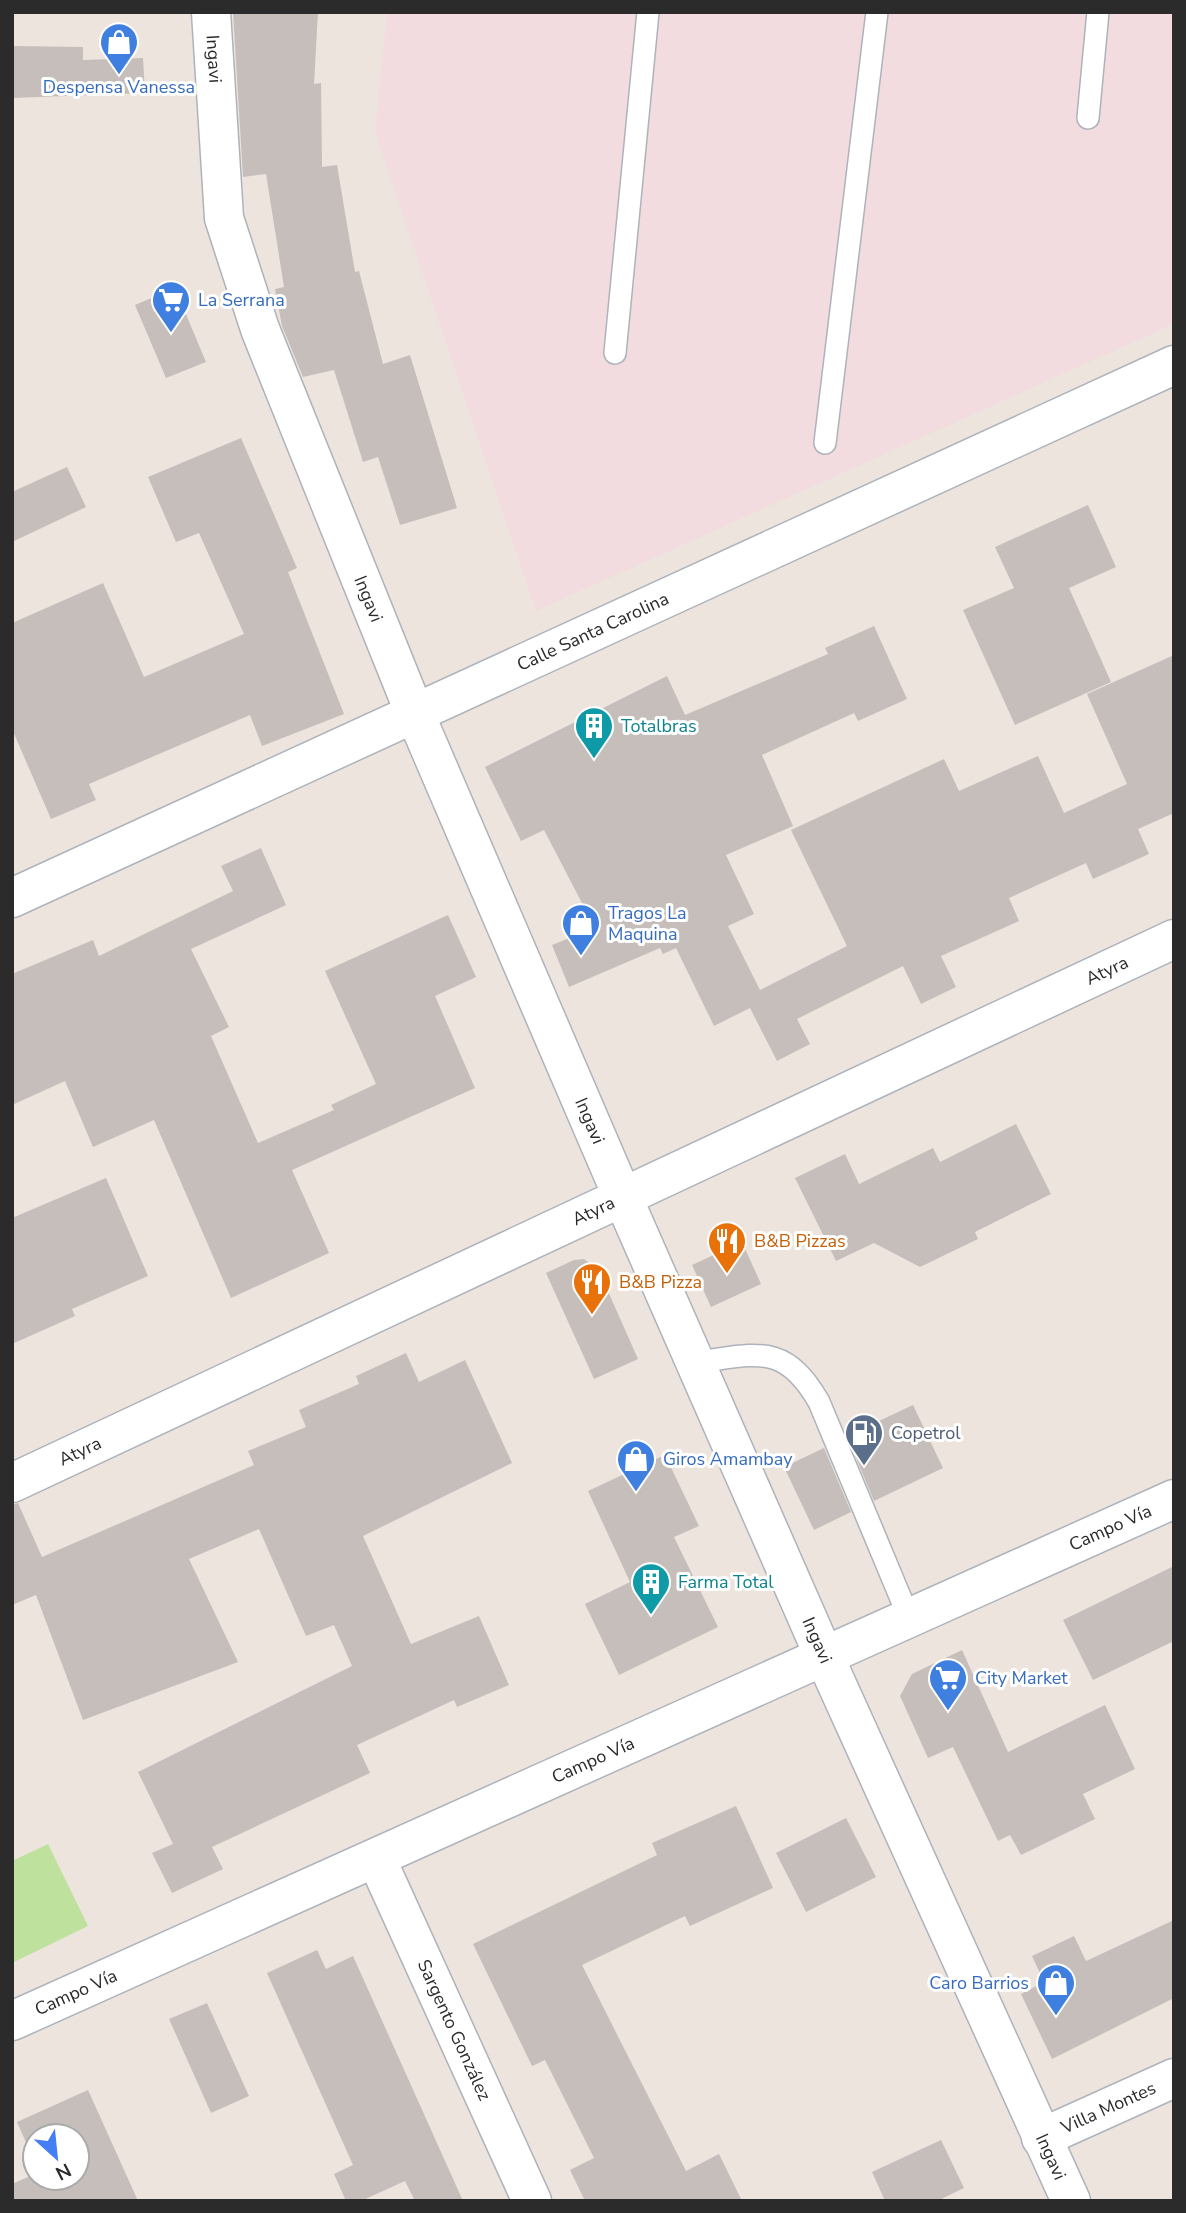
<svg xmlns="http://www.w3.org/2000/svg" width="1186" height="2213" viewBox="0 0 1186 2213" font-family="'Nunito Sans',sans-serif">
  <style>
    .medical { fill: #f3dce0 }
    .green { fill: #bee19d }
    .building { fill: #c5beba }
    .lines { fill: none; stroke-linecap: round; stroke-linejoin: round }
    .service-casing { stroke: #aeb3bb; stroke-width: 24 }
    .minor-casing { stroke: #aeb3bb; stroke-width: 41 }
    .secondary-casing { stroke: #aeb3bb; stroke-width: 41 }
    .service { stroke: #fff; stroke-width: 21 }
    .minor { stroke: #fff; stroke-width: 38 }
    .secondary { stroke: #fff; stroke-width: 38 }
    .labels { text-anchor: middle; stroke-width: 6; stroke-linejoin: round; paint-order: stroke }
    .street-label { font-size: 18px; fill: #2b2b2b; stroke: #fff }
    .shop-label { font-size: 18px; fill: #366cbe; stroke: #fff; text-anchor: start }
    .culture-label { font-size: 18px; fill: #0d838f; stroke: #fff; text-anchor: start }
    .food-label { font-size: 18px; fill: #c56008; stroke: #fff; text-anchor: start }
    .service-label { font-size: 18px; fill: #4e5e75; stroke: #fff; text-anchor: start }
  </style>
  <rect width="100%" height="100%" fill="#ede4de"/>
  <path class="medical" d="M387,12H1174V324L536,611L375,132Z"/>
  <path class="green" d="M48,1844L88,1926L12,1963V1861Z"/>
  <path class="building" d="M233,12H318L314,84L321,83L322,167L337,165L355,272L359,271L383,364L410,355L457,508L400,525L378,457L363,462L334,370L303,377L282,326L275,289L284,287L266,174L243,177Z
    M12,46L83,47V60L143,58L145,93L12,98Z
    M175,288L206,362L166,378L135,305Z
    M241,438L297,568L288,572L344,714L262,746L250,715L89,784L96,800L51,819L12,729V623L103,583L144,677L244,634L199,533L176,542L148,477Z
    M67,467L86,507L12,542V492Z
    M1088,505L1116,567L1069,588L1111,682L1015,725L963,610L1014,588L995,547Z
    M874,626L907,699L858,721L854,713L762,755L793,826L726,855L754,914L728,926L760,990L847,946L791,830L944,759L959,791L1038,756L1064,813L1127,784L1087,694L1174,655V813L1138,829L1149,854L1093,879L1086,863L1009,898L1019,921L941,956L956,987L921,1004L903,966L797,1019L810,1044L777,1061L750,1008L714,1026L676,948L663,954L660,948L569,987L552,945L595,928L544,830L521,841L485,767L667,676L685,715L828,654L825,648Z
    M261,848L286,905L191,949L229,1027L211,1036L258,1143L334,1110L331,1105L376,1084L325,971L448,915L476,977L435,996L475,1088L292,1170L329,1253L231,1298L154,1120L93,1147L65,1081L12,1105V974L93,940L99,956L233,891L221,866Z
    M1016,1124L1051,1194L975,1232L978,1239L920,1267L874,1243L836,1261L795,1178L845,1154L859,1184L933,1148L940,1162Z
    M106,1178L148,1276L72,1309L75,1316L12,1344V1218Z
    M742,1242L761,1284L711,1307L692,1265Z
    M584,1259L599,1271L638,1359L594,1379L546,1273L574,1260Z
    M406,1353L419,1382L465,1360L512,1463L363,1536L411,1644L479,1616L509,1685L457,1707L454,1700L357,1745L370,1773L212,1847L223,1869L172,1893L152,1853L173,1844L138,1772L352,1666L334,1625L306,1636L259,1529L189,1559L238,1662L83,1720L36,1595L12,1605V1505L18,1503L42,1557L254,1465L248,1451L306,1427L299,1410L359,1384L356,1376Z
    M913,1405L943,1468L874,1501L847,1436Z
    M824,1448L851,1512L814,1530L784,1467Z
    M665,1455L699,1526L674,1537L718,1627L619,1675L585,1604L630,1582L588,1491Z
    M1174,1566V1641L1093,1680L1063,1620Z
    M962,1650L1008,1752L1105,1705L1135,1769L1083,1794L1095,1819L1021,1855L1010,1835L998,1841L953,1747L928,1758L900,1696L912,1674Z
    M736,1806L773,1888L690,1926L685,1916L582,1965L686,2171L719,2154L742,2201H585L570,2170L594,2158L545,2060L532,2066L473,1944L657,1855L652,1843Z
    M846,1818L876,1877L806,1912L776,1853Z
    M1174,1920V1998L1052,2059L1021,1994L1044,1982L1032,1956L1074,1936L1086,1961Z
    M317,1950L326,1969L353,1956L463,2201H415L405,2181L361,2201H346L334,2174L353,2165L267,1973Z
    M207,2003L249,2096L211,2113L169,2019Z
    M88,2090L138,2201H12V2184L35,2174V2178H77V2136H35V2163L17,2122Z
    M941,2140L964,2188L937,2201H885L872,2172Z"/>
  <g class="lines">
    <defs>
      <path id="service" d="M1088,118L1098,12
        M615,353L648,12
        M825,443L877,12
        M695,1362C756,1355 784,1341 819,1402L909,1618"/>
      <g id="minor">
        <path id="s1" d="M12,898L1174,365"/>
        <path id="s2" d="M12,1483L1174,939"/>
        <path id="s3" d="M376,1858L532,2201"/>
        <path id="s4" d="M12,2021L1174,1499"/>
        <path id="s5" d="M1041,2138L1174,2078"/>
      </g>
      <g id="secondary">
        <path id="s6" d="M211,12L224,218L260,329L415,714L623,1198L824,1656L1071,2201"/>
      </g>
    </defs>
    <use href="#service" class="service-casing"/>
    <use href="#minor" class="minor-casing"/>
    <use href="#secondary" class="secondary-casing"/>
    <use href="#service" class="service"/>
    <use href="#minor" class="minor"/>
    <use href="#secondary" class="secondary"/>
  </g>
  <defs>
    <symbol id="shop-pin" viewBox="-11 -11 22 30"><path d="M0 17L-7.5 6A9.5 9.5 0 1 1 7.5 6Z" fill="#3f7fe0" stroke="#fff"/><path d="M-5-2.5h2.3a2.7 3.5 0 0 1 5.4 0H5L5.5 6h-11ZM-1.5-2.5h3a1.5 2.3 0 0 0-3 0Z" fill="#fff"/></symbol>
    <symbol id="supermarket-pin" viewBox="-11 -11 22 30"><path d="M0 17L-7.5 6A9.5 9.5 0 1 1 7.5 6Z" fill="#3f7fe0" stroke="#fff"/><path d="M-6-5.5h2.5l.6 2H6L4.5 2H-2.5L-4.4-4H-6ZM-1.5 3.2a1.3 1.3 0 1 0 .1 0ZM3 3.2a1.3 1.3 0 1 0 .1 0Z" fill="#fff"/></symbol>
    <symbol id="building-pin" viewBox="-11 -11 22 30"><path d="M0 17L-7.5 6A9.5 9.5 0 1 1 7.5 6Z" fill="#0f9aa8" stroke="#fff"/><path d="M-4-6H4V6H1V3H-1V6H-4ZM-2.5-4.3h1.7v1.8h-1.7ZM.8-4.3h1.7v1.8H.8ZM-2.5-1h1.7V.8h-1.7ZM.8-1h1.7V.8H.8Z" fill="#fff"/></symbol>
    <symbol id="restaurant-pin" viewBox="-11 -11 22 30"><path d="M0 17L-7.5 6A9.5 9.5 0 1 1 7.5 6Z" fill="#e8710a" stroke="#fff"/><path d="M-5-6h1v4h1v-4h1v4h1v-4h1v5L-1.5 .5V6h-2V.5L-5-1ZM5-6V6H3V1.5H1.5Q1.5-4 5-6Z" fill="#fff"/></symbol>
    <symbol id="fuel-pin" viewBox="-11 -11 22 30"><path d="M0 17L-7.5 6A9.5 9.5 0 1 1 7.5 6Z" fill="#5c6f8a" stroke="#fff"/><path d="M-5.5-6h7V0h2V4h1.3V-2.5L3-4.5l.8-.8L6-3V5H2.5V1h-1V6h-7ZM-4.2-4.7v3.2H.2V-4.7Z" fill="#fff"/></symbol>
  </defs>
  <g fill-rule="evenodd">
    <use href="#shop-pin" x="97" y="20" width="44" height="60"/>
    <use href="#supermarket-pin" x="149" y="278" width="44" height="60"/>
    <use href="#building-pin" x="572" y="704" width="44" height="60"/>
    <use href="#shop-pin" x="559" y="901" width="44" height="60"/>
    <use href="#restaurant-pin" x="705" y="1219" width="44" height="60"/>
    <use href="#restaurant-pin" x="570" y="1260" width="44" height="60"/>
    <use href="#fuel-pin" x="842" y="1411" width="44" height="60"/>
    <use href="#shop-pin" x="614" y="1437" width="44" height="60"/>
    <use href="#building-pin" x="629" y="1560" width="44" height="60"/>
    <use href="#supermarket-pin" x="926" y="1656" width="44" height="60"/>
    <use href="#shop-pin" x="1034" y="1961" width="44" height="60"/>
  </g>
  <g class="labels">
    <g class="street-label">
      <text dy="6" stroke="none"><textPath href="#s6" startOffset="47">Ingavi</textPath></text>
      <text dy="6" stroke="none"><textPath href="#s6" startOffset="614">Ingavi</textPath></text>
      <text dy="6" stroke="none"><textPath href="#s1" startOffset="639">Calle Santa Carolina</textPath></text>
      <text dy="6" stroke="none"><textPath href="#s2" startOffset="1209">Atyra</textPath></text>
      <text dy="6" stroke="none"><textPath href="#s6" startOffset="1181">Ingavi</textPath></text>
      <text dy="6" stroke="none"><textPath href="#s2" startOffset="642">Atyra</textPath></text>
      <text dy="6" stroke="none"><textPath href="#s2" startOffset="75">Atyra</textPath></text>
      <text dy="6" stroke="none"><textPath href="#s4" startOffset="1204">Campo Vía</textPath></text>
      <text dy="6" stroke="none"><textPath href="#s6" startOffset="1748">Ingavi</textPath></text>
      <text dy="6" stroke="none"><textPath href="#s4" startOffset="637">Campo Vía</textPath></text>
      <text dy="6" stroke="none"><textPath href="#s4" startOffset="70">Campo Vía</textPath></text>
      <text dy="6" stroke="none"><textPath href="#s3" startOffset="189">Sargento González</textPath></text>
      <text dy="6" stroke="none"><textPath href="#s5" startOffset="74">Villa Montes</textPath></text>
      <text dy="6" stroke="none"><textPath href="#s6" startOffset="2315">Ingavi</textPath></text>
    </g>
    <g class="shop-label">
      <text x="119" y="93" text-anchor="middle">Despensa Vanessa</text>
      <text x="198" y="306">La Serrana</text>
      <text x="608" y="919">Tragos La<tspan x="608" dy="21">Maquina</tspan></text>
      <text x="663" y="1465">Giros Amambay</text>
      <text x="975" y="1684">City Market</text>
      <text x="1029" y="1989" text-anchor="end">Caro Barrios</text>
    </g>
    <g class="culture-label">
      <text x="621" y="732">Totalbras</text>
      <text x="678" y="1588">Farma Total</text>
    </g>
    <g class="food-label">
      <text x="754" y="1247">B&amp;B Pizzas</text>
      <text x="619" y="1288">B&amp;B Pizza</text>
    </g>
    <g class="service-label">
      <text x="891" y="1439">Copetrol</text>
    </g>
  </g>
  <rect width="1186" height="2213" fill="none" stroke="#2b2b2b" stroke-width="28"/>
  <g transform="translate(56 2157) rotate(153)"><circle r="33" fill="#ffffff" stroke="#aaaaaa" stroke-width="2"/>
  <path d="M0-5L12 26L0 18L-12 26Z" fill="#447ef4"/>
  <text y="-10" font-size="19" font-weight="bold" text-anchor="middle" fill="#2b2b2b">N</text>
  </g>
</svg>
